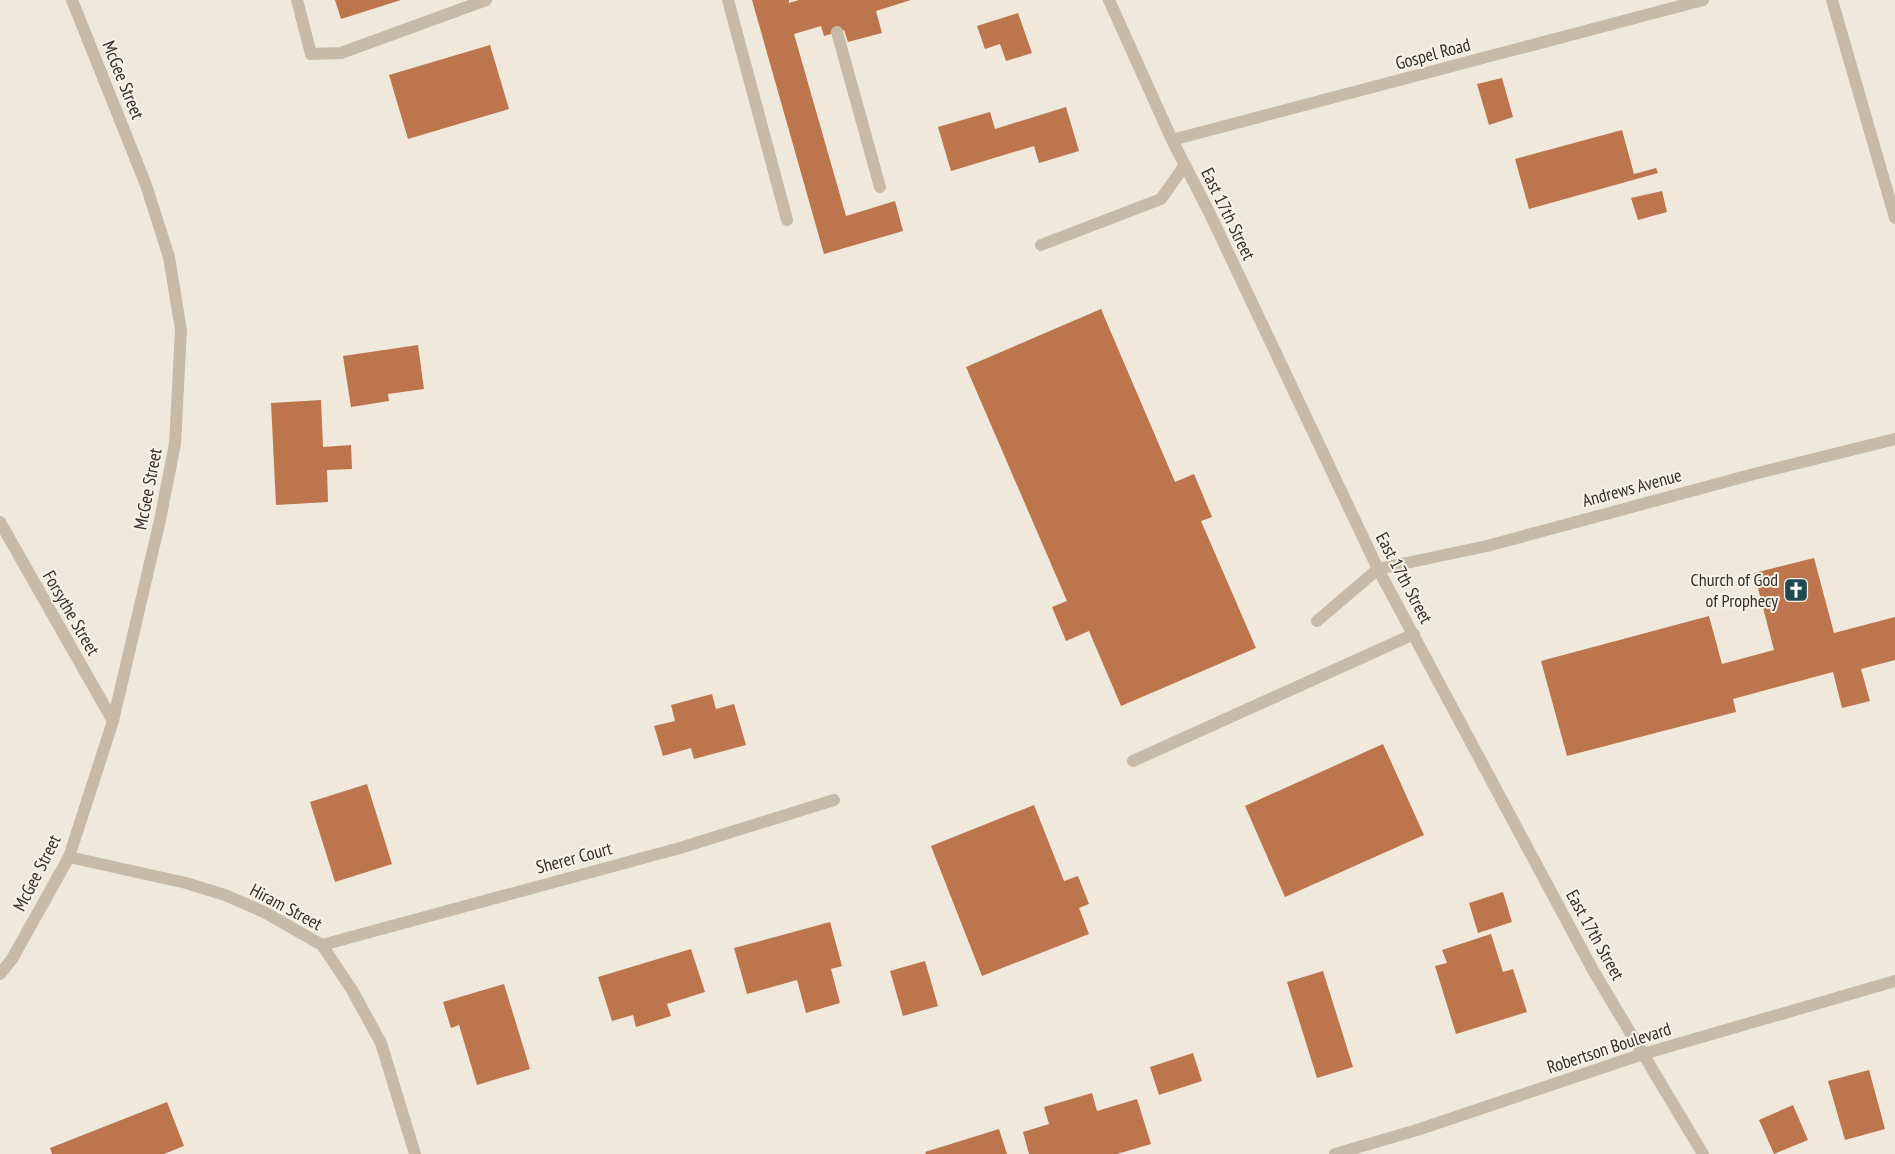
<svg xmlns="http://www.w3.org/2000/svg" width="1895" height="1154" viewBox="0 0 1895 1154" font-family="'PT Sans Narrow',sans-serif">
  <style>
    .building { fill: #bc754d }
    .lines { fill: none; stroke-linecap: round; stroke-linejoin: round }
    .service { stroke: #c7baa8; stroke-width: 12 }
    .minor { stroke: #c7baa8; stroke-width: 12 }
    .labels { text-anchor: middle; stroke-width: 4; stroke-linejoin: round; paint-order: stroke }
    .street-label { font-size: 18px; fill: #342d28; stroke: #f8f2e7 }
    .poi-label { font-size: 18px; fill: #342d28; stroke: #f8f2e7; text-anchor: end }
  </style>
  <rect width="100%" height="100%" fill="#f0e9db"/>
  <path class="building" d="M335,0H401L341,19Z
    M752,0H789V3L799,0H911L876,11L882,33L848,42L844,30L824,36L821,26L794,34L846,216L895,201L903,231L824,254Z
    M1018,13L1032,53L1006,61L1000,44L985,49L977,26Z
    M490,45L509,109L408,139L389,75Z
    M1502,78L1513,117L1489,125L1477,84Z
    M1066,107L1079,151L1039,163L1034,146L951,171L938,127L990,112L995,129Z
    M1622,130L1634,174L1656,168L1658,173L1529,209L1515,159Z
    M1662,191L1667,212L1638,220L1631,198Z
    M1101,309L1175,482L1194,474L1212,517L1201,521L1256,648L1121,706L1089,631L1066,641L1052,607L1067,601L966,367Z
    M418,345L424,389L388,394L389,401L351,407L343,356Z
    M321,400L323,447L351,445L352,469L327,470L328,502L276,505L271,403Z
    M1814,558L1834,633L1895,617V660L1861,669L1870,701L1842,708L1833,672L1733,699L1736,712L1567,756L1541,661L1709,616L1722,664L1774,650L1754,573Z
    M712,694L716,709L734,704L746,745L694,759L691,748L663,756L654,726L675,721L671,705Z
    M1383,744L1424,835L1285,897L1245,806Z
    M367,784L392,864L335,882L310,802Z
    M1034,805L1064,881L1078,876L1089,904L1079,908L1089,934L982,976L931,846Z
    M1503,892L1512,922L1478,933L1469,903Z
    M830,922L842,966L831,969L840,1003L806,1013L797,980L747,994L734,948Z
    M1491,934L1503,972L1513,969L1527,1012L1456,1034L1435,966L1447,963L1442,950Z
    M691,949L705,992L667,1004L671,1016L636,1027L633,1015L612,1021L598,977Z
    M925,961L938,1006L903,1016L890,971Z
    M1323,971L1353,1067L1317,1078L1287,982Z
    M504,984L530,1069L477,1085L459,1025L451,1028L443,1002Z
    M1193,1053L1202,1081L1159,1095L1150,1067Z
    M1869,1070L1885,1129L1845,1140L1828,1081Z
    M1092,1093L1097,1111L1137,1099L1151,1144L1117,1154H1029L1023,1132L1049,1124L1044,1107Z
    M167,1102L184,1146L164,1154H52L50,1148Z
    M1793,1105L1808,1140L1774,1154L1759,1120Z
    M999,1129L1007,1154H926L925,1152Z"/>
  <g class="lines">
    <path class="service" d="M297,0L311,54L341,53L486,0
      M728,0L787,220
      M837,32L880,187"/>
    <path class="minor" d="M1109,0L1172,140L1209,212L1378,569L1594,972L1703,1154
      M1832,0L1895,218
      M1172,140L1703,0
      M1041,245L1161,199L1185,165
      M0,522L113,721
      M1317,621L1378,569L1487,546L1754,474L1895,439
      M1133,761L1414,634
      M69,857L186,883L225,895L264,912L322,945L352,990L381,1043L415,1154
      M322,945L680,848L834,800
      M0,974L12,959L69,857L113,721L160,520L175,444L181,330L169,257L146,185L72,0
      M1335,1154L1417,1130L1643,1054L1895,981"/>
  </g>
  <defs>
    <symbol id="church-square" viewBox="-11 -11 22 22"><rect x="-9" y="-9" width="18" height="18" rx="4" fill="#214952" stroke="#f8f2e7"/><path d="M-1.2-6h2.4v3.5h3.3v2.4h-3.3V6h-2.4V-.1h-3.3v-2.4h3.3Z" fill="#fff"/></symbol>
  </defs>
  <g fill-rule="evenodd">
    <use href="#church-square" x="1782" y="576" width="28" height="28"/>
  </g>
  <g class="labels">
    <g class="street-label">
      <text transform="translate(1433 54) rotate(-15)" y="6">Gospel Road</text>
      <text transform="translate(123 80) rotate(68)" y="6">McGee Street</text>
      <text transform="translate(1228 214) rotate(64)" y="6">East 17th Street</text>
      <text transform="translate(1632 488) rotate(-15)" y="6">Andrews Avenue</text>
      <text transform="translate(148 489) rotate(-79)" y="6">McGee Street</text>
      <text transform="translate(1404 578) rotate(62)" y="6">East 17th Street</text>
      <text transform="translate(71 613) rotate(60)" y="6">Forsythe Street</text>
      <text transform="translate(574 858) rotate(-15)" y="6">Sherer Court</text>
      <text transform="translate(37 873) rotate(-63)" y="6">McGee Street</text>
      <text transform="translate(286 907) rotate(28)" y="6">Hiram Street</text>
      <text transform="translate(1595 935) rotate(61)" y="6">East 17th Street</text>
      <text transform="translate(1609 1048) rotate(-18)" y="6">Robertson Boulevard</text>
    </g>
    <g class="poi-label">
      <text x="1778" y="586">Church of God<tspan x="1778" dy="21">of Prophecy</tspan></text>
    </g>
  </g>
</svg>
